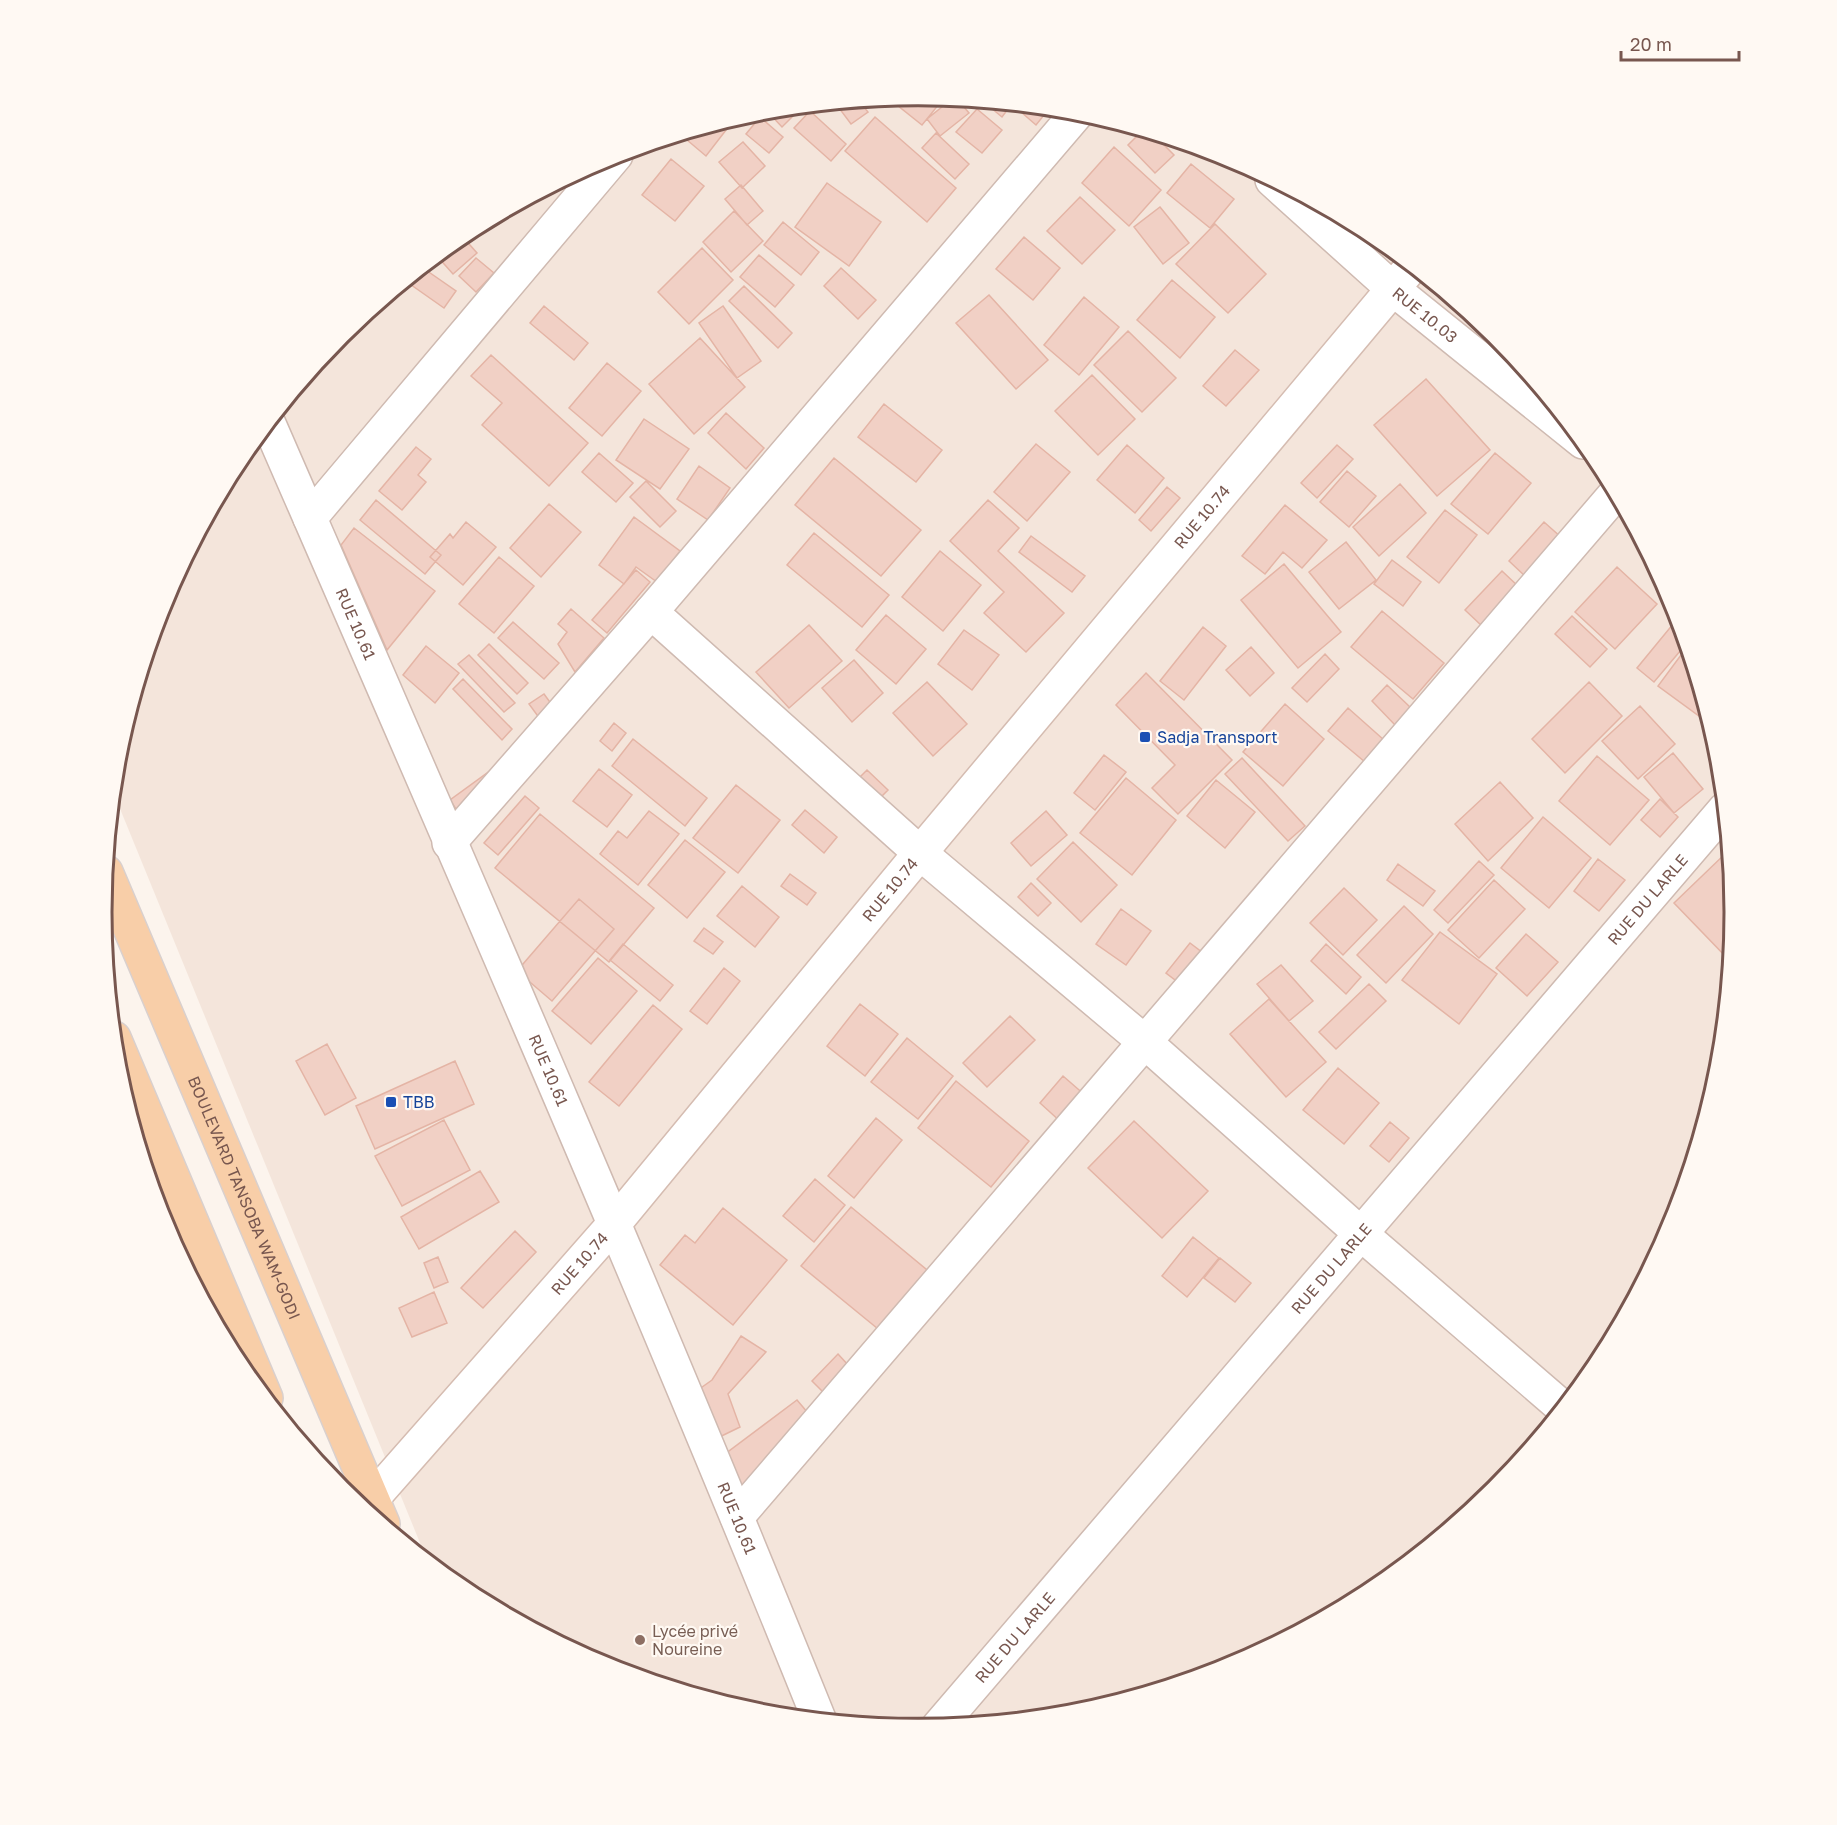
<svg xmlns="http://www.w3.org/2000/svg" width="1837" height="1825" viewBox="0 0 1837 1825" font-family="'Golos Text',sans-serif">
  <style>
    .residential { fill: #f4e5db }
    .building { fill: #f1d0c5; stroke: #e4b4a5; stroke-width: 1.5 }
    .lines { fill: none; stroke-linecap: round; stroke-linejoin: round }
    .street-casing { stroke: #cfbab1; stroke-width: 36 }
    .secondary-casing { stroke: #d5bcb1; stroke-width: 36 }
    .primary-casing { stroke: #d9d0ce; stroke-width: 36 }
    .street { stroke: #fff; stroke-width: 33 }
    .secondary { stroke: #fff; stroke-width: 33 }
    .primary { stroke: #f8cea8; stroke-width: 33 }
    .transit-dot { fill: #1a4fb4; stroke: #fff9f3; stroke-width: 2 }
    .education-dot { fill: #8d6e63; stroke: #fff9f3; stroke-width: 2 }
    .labels { text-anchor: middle; stroke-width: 4.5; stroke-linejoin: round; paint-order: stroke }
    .street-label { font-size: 16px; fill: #78574f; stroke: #fff9f3 }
    .transit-label { font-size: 16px; fill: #164399; stroke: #fff9f3; text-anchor: start }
    .education-label { font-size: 16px; fill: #785e54; stroke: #fff9f3; text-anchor: start }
    .rim { fill: none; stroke: #78574f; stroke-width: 3 }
  </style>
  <rect width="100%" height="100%" fill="#fcf4ed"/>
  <path class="residential" d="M919,96L1078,112L1231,158L1372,234L1496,335L1598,459L1673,600L1719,754L1735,913L1719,1072L1673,1225L1597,1366L1496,1490L1372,1592L1231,1667L1077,1713L918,1729L759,1713L606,1667L465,1591L427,1560L114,794L118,753L164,600L240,459L341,335L465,233L606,158L760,112Z"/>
  <path class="building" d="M919,96L944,98L922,125L892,101L894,98Z
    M952,99L958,100L969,113L940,136L927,119Z
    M860,102L868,112L851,124L836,104Z
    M984,102L1011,105L1002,117Z
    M1025,107L1049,109L1036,125L1021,112Z
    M795,108L798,111L782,127L767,111Z
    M977,109L1002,130L982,153L956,132Z
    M810,111L846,144L831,161L794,128Z
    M760,117L783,137L769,153L746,134Z
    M875,117L956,188L927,222L845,151Z
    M719,124L726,130L706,156L687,140L693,132Z
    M1142,131L1154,135L1174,155L1155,173L1128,145Z
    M936,133L969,164L955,179L922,148Z
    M743,142L765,166L742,188L719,162Z
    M1114,147L1161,190L1129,226L1082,183Z
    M671,159L704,186L675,221L642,195Z
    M1191,164L1234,199L1210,228L1167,193Z
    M827,183L881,222L849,266L795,227Z
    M741,185L763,211L747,225L725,199Z
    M1080,197L1115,230L1082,264L1047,231Z
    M1160,207L1189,243L1163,264L1134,227Z
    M734,211L763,241L731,272L703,242Z
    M783,222L819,252L801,275L764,245Z
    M1215,224L1266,274L1228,313L1176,264Z
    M462,236L477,253L453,274L437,256Z
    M1024,237L1060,268L1033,300L996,269Z
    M702,248L733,280L689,324L658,292Z
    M759,255L794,285L775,307L740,277Z
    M476,258L494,273L476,292L459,276Z
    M423,268L456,291L444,308L407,282Z
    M841,268L876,300L858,319L824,286Z
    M1172,280L1215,317L1180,358L1137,320Z
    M744,286L792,333L778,348L729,301Z
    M989,295L1048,360L1016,389L956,323Z
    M1084,297L1119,327L1079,375L1044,345Z
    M544,306L588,343L574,360L530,323Z
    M723,306L761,361L737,378L699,323Z
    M1468,313L1496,335L1534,382L1530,386L1464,317Z
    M1128,331L1176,378L1142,412L1094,365Z
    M700,338L745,387L694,434L649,384Z
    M1235,350L1259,370L1226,406L1203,386Z
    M491,355L588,443L549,486L482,425L502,403L471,376Z
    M607,363L641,391L602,436L569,408Z
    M1092,375L1135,419L1098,455L1055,411Z
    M1426,379L1490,450L1437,496L1374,425Z
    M884,404L942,450L916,482L858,437Z
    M726,413L764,448L746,469L708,433Z
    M644,419L689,449L660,489L616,460Z
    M1036,444L1070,472L1027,521L994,492Z
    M1127,445L1164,478L1135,513L1097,480Z
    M1337,445L1353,459L1317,498L1301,483Z
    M416,447L431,459L418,475L426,482L402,510L379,491Z
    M599,453L633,483L616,502L582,472Z
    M1495,453L1531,483L1488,534L1451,504Z
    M834,458L921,530L881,576L795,505Z
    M699,466L730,488L708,520L677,499Z
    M1347,471L1376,496L1349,527L1320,502Z
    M646,481L676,511L660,527L630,497Z
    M1400,484L1426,513L1379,556L1353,527Z
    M1167,487L1180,498L1151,531L1139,520Z
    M376,500L441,555L425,574L360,520Z
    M988,500L1019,528L998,551L1064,613L1026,652L984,613L1004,592L950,541Z
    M549,504L581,532L541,577L510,548Z
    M1285,505L1327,540L1302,568L1283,552L1265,574L1242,556Z
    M1445,510L1477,535L1439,583L1407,557Z
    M634,517L680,551L657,582L636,567L624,584L599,565Z
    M466,522L496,547L463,585L430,557L450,534L453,538Z
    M1544,522L1562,538L1527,578L1509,561Z
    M354,528L435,591L387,650L341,545Z
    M814,533L889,595L862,627L787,565Z
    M1031,536L1085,576L1072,592L1019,552Z
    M1346,542L1376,580L1339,609L1309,572Z
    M940,551L981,585L943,631L902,597Z
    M499,557L534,586L494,633L459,604Z
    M1392,560L1421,582L1403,606L1374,584Z
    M1284,564L1341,632L1298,668L1241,600Z
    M1617,567L1657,604L1615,649L1575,612Z
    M636,570L650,582L607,633L592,620Z
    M1502,571L1520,588L1483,627L1465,610Z
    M571,609L604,638L575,672L558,644L567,632L558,624Z
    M1382,611L1444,663L1413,699L1351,647Z
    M886,615L926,649L896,684L856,650Z
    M1572,616L1607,649L1590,667L1555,634Z
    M1678,618L1686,644L1654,682L1637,668Z
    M513,622L559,663L544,679L498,638Z
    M809,625L842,661L789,708L756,672Z
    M1203,627L1226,646L1184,700L1160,681Z
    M964,630L999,655L972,690L938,664Z
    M489,644L528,683L517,694L478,655Z
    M426,646L459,673L435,703L403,675Z
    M1251,647L1274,673L1250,696L1226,670Z
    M1687,647L1710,724L1658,686Z
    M1325,654L1339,669L1307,702L1292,688Z
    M469,655L515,703L504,712L458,664Z
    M854,660L883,693L852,722L822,688Z
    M1146,673L1232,760L1178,814L1152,788L1175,765L1116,705Z
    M463,679L512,729L502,740L453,689Z
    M927,682L967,724L933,756L893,713Z
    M1589,682L1622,716L1565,773L1532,739Z
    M1387,685L1411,708L1395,725L1372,701Z
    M544,694L555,709L540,719L529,704Z
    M1285,704L1324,739L1283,786L1243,752Z
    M1640,706L1675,744L1638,779L1602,741Z
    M1348,708L1384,740L1365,762L1328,731Z
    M614,723L626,733L612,751L600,741Z
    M633,739L707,798L685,826L612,766Z
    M1673,753L1703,789L1674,813L1644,777Z
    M1104,755L1126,772L1095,810L1074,793Z
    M1597,756L1649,800L1610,845L1559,801Z
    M509,757L458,812L450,800Z
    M1242,758L1305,826L1288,841L1225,774Z
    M599,769L632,795L607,827L573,801Z
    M867,770L888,790L872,806L851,786Z
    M1126,778L1176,820L1132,875L1080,833Z
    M1216,780L1255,812L1225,848L1187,816Z
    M1500,782L1533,818L1488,861L1455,824Z
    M736,785L780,820L738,873L693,838Z
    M525,796L539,808L498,855L484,843Z
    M1660,799L1678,817L1660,837L1641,820Z
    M805,810L837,837L824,853L792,825Z
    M649,811L679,834L638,885L600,854L618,831L627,838Z
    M1046,811L1067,835L1031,866L1011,843Z
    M540,814L654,908L609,962L495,868Z
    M1543,817L1591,858L1549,908L1501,868Z
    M685,840L725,872L687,918L648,885Z
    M1073,842L1117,885L1081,922L1037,879Z
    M1728,851L1735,913L1730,961L1674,903Z
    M1598,859L1625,880L1599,911L1574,891Z
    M1479,861L1494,875L1448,923L1434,910Z
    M1398,864L1435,891L1423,906L1387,880Z
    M790,874L816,893L807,905L781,886Z
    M1494,880L1525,909L1479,958L1448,930Z
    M1031,883L1051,903L1038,916L1018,897Z
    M742,886L779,917L755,947L717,916Z
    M1344,888L1377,920L1343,955L1310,923Z
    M579,899L614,929L552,1001L517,971Z
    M1404,906L1433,934L1386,983L1357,955Z
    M1121,909L1151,931L1126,965L1096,944Z
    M704,928L723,942L713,954L694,941Z
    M1440,932L1497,974L1459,1024L1402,980Z
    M1526,934L1558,962L1527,996L1496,968Z
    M1190,943L1207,956L1183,986L1166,973Z
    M623,944L673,985L660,1001L610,960Z
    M1326,944L1361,977L1346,994L1311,961Z
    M598,958L637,991L591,1044L552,1011Z
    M1281,965L1313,1001L1289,1021L1257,984Z
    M724,968L740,981L707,1024L690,1011Z
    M1369,984L1386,1001L1336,1049L1319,1032Z
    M1269,999L1326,1062L1286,1097L1230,1034Z
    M860,1004L898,1034L865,1076L827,1046Z
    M653,1005L682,1029L619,1106L589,1082Z
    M1010,1016L1035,1040L987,1087L963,1063Z
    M907,1038L953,1076L918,1119L871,1082Z
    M327,1044L356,1098L325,1115L296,1061Z
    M455,1061L474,1104L375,1149L356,1106Z
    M1338,1068L1379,1103L1344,1144L1303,1110Z
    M1063,1076L1086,1096L1062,1123L1040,1103Z
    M956,1081L1029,1141L991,1187L918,1128Z
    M876,1118L902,1140L854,1198L828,1176Z
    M444,1120L470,1170L402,1206L375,1156Z
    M1134,1121L1208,1191L1162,1238L1088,1168Z
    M1390,1122L1409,1138L1389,1162L1370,1146Z
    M480,1171L499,1202L419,1249L401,1217Z
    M815,1179L845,1205L814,1242L783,1216Z
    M851,1207L932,1274L883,1333L801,1266Z
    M723,1208L787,1260L733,1325L660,1265L685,1235L695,1243Z
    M515,1231L536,1252L483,1308L461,1288Z
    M1193,1237L1219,1258L1187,1297L1162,1276Z
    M438,1257L448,1282L434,1288L424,1263Z
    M1220,1258L1251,1283L1235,1302L1204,1278Z
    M434,1292L447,1323L412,1337L399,1308Z
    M741,1336L766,1352L728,1394L740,1427L699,1447L681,1402L712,1380Z
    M838,1354L849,1366L823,1392L812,1381Z
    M797,1400L808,1413L746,1485L722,1494L709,1466Z"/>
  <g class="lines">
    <defs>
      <g id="street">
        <path id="s1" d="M1272,180L1393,289L1583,442"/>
        <path id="s2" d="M269,424C456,854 644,1284 819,1719"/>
        <path d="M310,518L616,155"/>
        <path d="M651,612L920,853L1146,1043L1360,1233L1563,1408"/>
        <path d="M449,843L651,612L1078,112"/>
        <path d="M737,1517L1616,493"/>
        <path id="s3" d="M938,1727L1725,809"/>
      </g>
      <g id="secondary">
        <path id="s4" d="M364,1508L614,1224L920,853L1412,266"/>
      </g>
      <g id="primary">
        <path id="s5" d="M106,872L383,1524"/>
        <path d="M114,1038L266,1398"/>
      </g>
    </defs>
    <use href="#street" class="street-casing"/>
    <use href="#secondary" class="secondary-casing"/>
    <use href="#primary" class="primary-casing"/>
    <use href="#street" class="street"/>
    <use href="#secondary" class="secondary"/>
    <use href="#primary" class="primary"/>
  </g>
  <g class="transit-dot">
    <rect x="1139" y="731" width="12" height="12" rx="3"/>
    <rect x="385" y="1096" width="12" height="12" rx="3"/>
  </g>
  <circle class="education-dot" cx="640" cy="1640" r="6"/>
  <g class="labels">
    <g class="street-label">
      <text dy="6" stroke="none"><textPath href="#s1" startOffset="204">RUE 10.03</textPath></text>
      <text dy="6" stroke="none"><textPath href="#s4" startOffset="1298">RUE 10.74</textPath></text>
      <text dy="6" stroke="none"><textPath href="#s2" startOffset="218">RUE 10.61</textPath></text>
      <text dy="6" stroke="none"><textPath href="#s4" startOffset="812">RUE 10.74</textPath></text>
      <text dy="6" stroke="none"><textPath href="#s3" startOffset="1090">RUE DU LARLE</textPath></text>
      <text dy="6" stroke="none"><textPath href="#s2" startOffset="704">RUE 10.61</textPath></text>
      <text dy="6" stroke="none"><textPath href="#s5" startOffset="354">BOULEVARD TANSOBA WAM-GODI</textPath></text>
      <text dy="6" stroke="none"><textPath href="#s4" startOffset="326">RUE 10.74</textPath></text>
      <text dy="6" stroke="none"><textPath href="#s3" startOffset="604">RUE DU LARLE</textPath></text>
      <text dy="6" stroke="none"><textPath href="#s2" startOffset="1190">RUE 10.61</textPath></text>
      <text dy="6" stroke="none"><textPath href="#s3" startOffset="118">RUE DU LARLE</textPath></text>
    </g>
    <g class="transit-label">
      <text x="1157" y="743">Sadja Transport</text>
      <text x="403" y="1108">TBB</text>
    </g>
    <g class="education-label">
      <text x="652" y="1637">Lycée privé<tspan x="652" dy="18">Noureine</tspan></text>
    </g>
  </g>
  <path d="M0 0H1837V1825H0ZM112 912a806 806 0 1 1 1612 0a806 806 0 1 1-1612 0Z" fill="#fff9f3" fill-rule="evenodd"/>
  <path class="rim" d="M112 912a806 806 0 1 1 1612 0a806 806 0 1 1-1612 0Z"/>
  <path d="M1621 51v9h118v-9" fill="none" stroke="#78574f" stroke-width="3"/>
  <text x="1630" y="51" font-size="18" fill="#78574f" stroke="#fff9f3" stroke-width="4.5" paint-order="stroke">20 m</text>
</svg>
